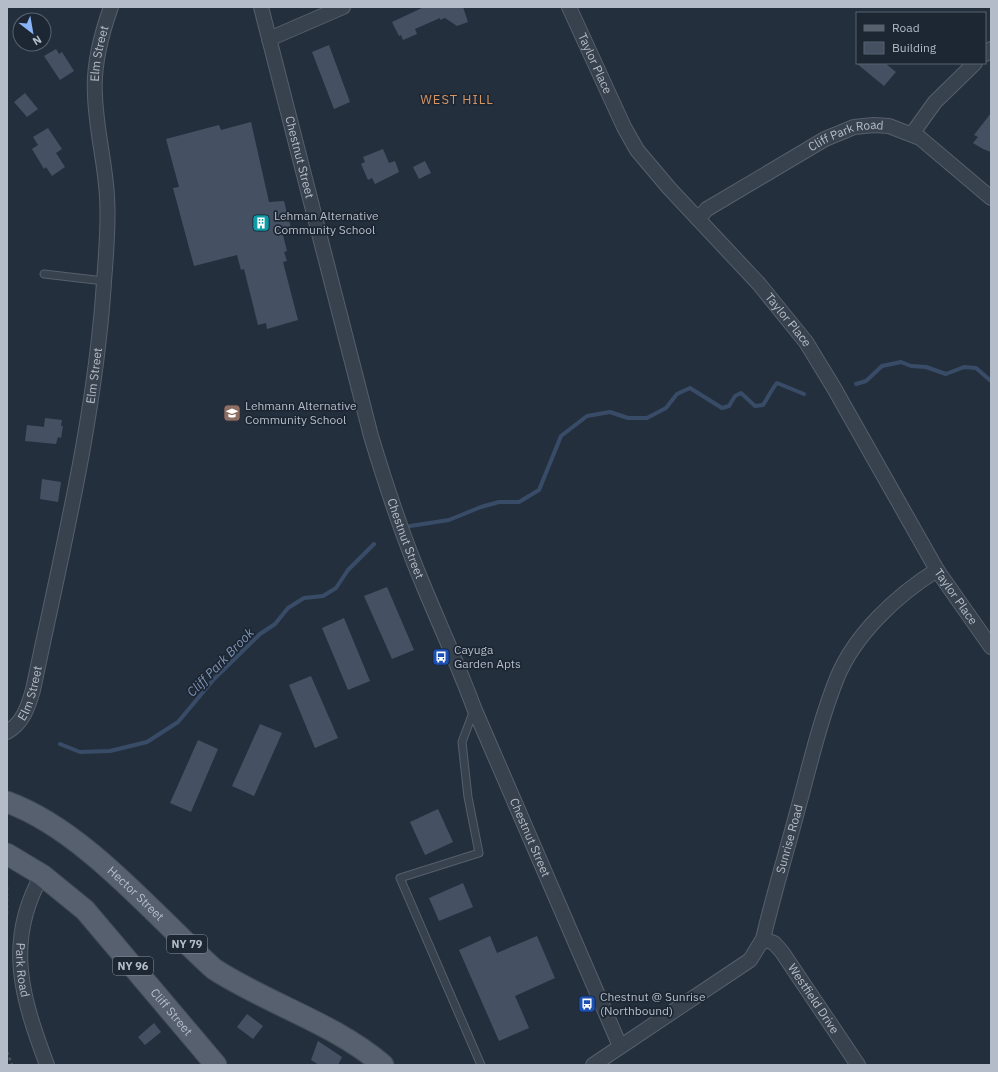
<svg xmlns="http://www.w3.org/2000/svg" width="998" height="1072" viewBox="0 0 998 1072" font-family="'IBM Plex Sans',sans-serif">
  <style>
    .lines { fill: none; stroke-linecap: round; stroke-linejoin: round }
    .stream { stroke: #394c67; stroke-width: 4 }
    .building { fill: #455162 }
    .service-casing { stroke: #565f6c; stroke-width: 9 }
    .minor-casing { stroke: #565f6c; stroke-width: 16 }
    .primary-casing { stroke: #414a57; stroke-width: 23 }
    .path { stroke: #44595c; stroke-width: 2.5; stroke-dasharray: 3 3; stroke-linecap: butt }
    .service { stroke: #38414e; stroke-width: 7 }
    .minor { stroke: #38414e; stroke-width: 14 }
    .primary { stroke: #56606e; stroke-width: 21 }
    .labels { text-anchor: middle; stroke-width: 3.5; stroke-linejoin: round; paint-order: stroke }
    .shield { fill: #1d2633; stroke: #878f9c; stroke-width: 1 }
    .shield-label { font-size: 11px; font-weight: bold; fill: #b4bcc9 }
    .street-label { font-size: 12px; fill: #b4bcc9; stroke: #1d2633 }
    .poi-label { font-size: 12px; fill: #b4bcc9; stroke: #1d2633; text-anchor: start }
    .neighbourhood-label { font-size: 13px; letter-spacing: 1px; fill: #d59563; stroke: #1d2633 }
    .water-label { font-size: 13px; font-style: italic; fill: #7c92b1; stroke: #1d2633 }
  </style>
  <rect width="100%" height="100%" fill="#242f3e"/>
  <g class="lines">
    <path class="stream" d="M856,384L866,381L882,366L901,362L911,366L926,367L946,374L964,367L976,368L991,381
      M410,526L449,520L481,507L499,502H519L539,490L561,436L587,416L610,412L628,418H647L666,408L677,394L690,388L722,408L729,406L735,396L741,393L755,406L763,405C768,398 771,390 777,383L804,394
      M60,744L80,752L110,751L147,742L178,722L214,679L260,634L275,624L288,608L304,598L323,596L336,588L348,570L374,544"/>
  </g>
  <path class="building" d="M424,7H463L468,22L457,26L445,18L440,20V18L415,29L417,34L403,40L401,35L399,36L392,22Z
    M329,45L350,102L334,109L312,52Z
    M56,49L59,54L62,52L74,71L60,80L44,56Z
    M856,63H885L896,72L884,86Z
    M25,93L38,109L27,117L14,102Z
    M991,113V152L983,149L973,143L978,137L974,135Z
    M251,122L269,202L284,201L291,228L282,231L287,251L284,252L287,261L283,262L298,320L267,329L266,323L258,325L244,269L241,270L237,255L194,266L173,188L179,187L166,139L219,125L221,130Z
    M48,128L62,149L56,153L65,167L52,176L46,167L44,169L32,149L38,145L33,137Z
    M383,149L389,163L395,161L399,172L375,184L372,178L368,180L361,164L365,162L363,157Z
    M425,161L431,173L419,179L413,167Z
    M45,418L62,420L61,426H63L61,438L58,437L56,444L25,441L27,425L44,427Z
    M42,479L61,482L58,502L40,499Z
    M387,587L414,650L392,659L364,596Z
    M344,618L370,681L348,690L322,628Z
    M311,676L338,738L315,748L289,685Z
    M260,724L282,733L254,796L232,786Z
    M198,740L218,749L191,812L170,803Z
    M438,809L453,842L425,855L410,822Z
    M463,883L473,907L439,921L429,898Z
    M490,936L497,953L537,936L555,978L515,996L529,1028L499,1041L459,950Z
    M247,1014L263,1026L253,1039L237,1027Z
    M154,1023L161,1032L145,1045L138,1037Z
    M318,1041L342,1057L338,1065H319L311,1060Z"/>
  <g class="lines">
    <defs>
      <path id="service" d="M44,274L104,281
        M474,710L462,742L468,797L479,853L400,878L481,1065"/>
      <g id="minor">
        <path id="s1" d="M261,7L371,436C384,479 398,522 415,565C434,613 456,659 474,708L620,1046"/>
        <path id="s2" d="M569,7L624,127L637,150L669,188L759,284L806,342L834,388L937,570L991,647"/>
        <path d="M269,39L343,7"/>
        <path d="M985,54L991,49"/>
        <path d="M912,134L935,102L975,63"/>
        <path id="s3" d="M698,219L707,209L825,139L854,127L874,125L889,126L920,138L991,198"/>
        <path id="s4" d="M7,732C23,723 28,707 33,690C61,555 95,420 104,282C106,254 109,224 107,196C105,162 96,129 95,95C93,66 101,35 111,7"/>
        <path id="s5" d="M42,875C4,942 22,998 47,1065"/>
        <path id="s6" d="M763,939L774,943L782,952L858,1065"/>
        <path id="s7" d="M593,1065L750,960L763,939C774,892 788,847 800,801C811,760 821,718 837,678C855,634 897,595 937,570"/>
      </g>
      <g id="primary">
        <path id="s8" d="M7,802C84,830 153,914 214,969C268,1004 334,1023 383,1065"/>
        <path id="s9" d="M7,854L42,875L85,910L216,1065"/>
      </g>
    </defs>
    <use href="#service" class="service-casing"/>
    <use href="#minor" class="minor-casing"/>
    <use href="#primary" class="primary-casing"/>
    <path class="path" d="M7,887V915
      M7,1052L12,1065"/>
    <use href="#service" class="service"/>
    <use href="#minor" class="minor"/>
    <use href="#primary" class="primary"/>
  </g>
  <defs>
    <symbol id="building-square" viewBox="-11 -11 22 22"><rect x="-9" y="-9" width="18" height="18" rx="4" fill="#0f9aa8" stroke="#1d2633"/><path d="M-4-6H4V6H1V3H-1V6H-4ZM-2.5-4.3h1.7v1.8h-1.7ZM.8-4.3h1.7v1.8H.8ZM-2.5-1h1.7V.8h-1.7ZM.8-1h1.7V.8H.8Z" fill="#fff"/></symbol>
    <symbol id="school-square" viewBox="-11 -11 22 22"><rect x="-9" y="-9" width="18" height="18" rx="4" fill="#8d6e63" stroke="#1d2633"/><path d="M0-5L7-2L0 1L-7-2ZM-4 1L0 2.5L4 1V4Q0 6-4 4Z" fill="#fff"/></symbol>
    <symbol id="bus-square" viewBox="-11 -11 22 22"><rect x="-9" y="-9" width="18" height="18" rx="4" fill="#1a4fb4" stroke="#1d2633"/><path d="M-5-6H5V4H4V6H2V4H-2V6H-4V4H-5ZM-3.5-4V0h7V-4ZM-3.5 1.2v1.5H-2V1.2ZM2 1.2v1.5H3.5V1.2Z" fill="#fff"/></symbol>
  </defs>
  <g fill-rule="evenodd">
    <use href="#building-square" x="251" y="213" width="20" height="20"/>
    <use href="#school-square" x="222" y="403" width="20" height="20"/>
    <use href="#bus-square" x="431" y="647" width="20" height="20"/>
    <use href="#bus-square" x="577" y="994" width="20" height="20"/>
  </g>
  <g class="labels">
    <g class="shield">
      <rect x="167" y="935" width="40" height="18" rx="3"/>
      <rect x="113" y="957" width="40" height="18" rx="3"/>
    </g>
    <g class="shield-label">
      <text x="187" y="948">NY 79</text>
      <text x="133" y="970">NY 96</text>
    </g>
    <g class="street-label">
      <text dy="4" stroke="none"><textPath href="#s4" startOffset="695">Elm Street</textPath></text>
      <text dy="4" stroke="none"><textPath href="#s2" startOffset="62">Taylor Place</textPath></text>
      <text dy="4" stroke="none"><textPath href="#s3" startOffset="172">Cliff Park Road</textPath></text>
      <text dy="4" stroke="none"><textPath href="#s1" startOffset="155">Chestnut Street</textPath></text>
      <text dy="4" stroke="none"><textPath href="#s2" startOffset="386">Taylor Place</textPath></text>
      <text dy="4" stroke="none"><textPath href="#s4" startOffset="371">Elm Street</textPath></text>
      <text dy="4" stroke="none"><textPath href="#s1" startOffset="551">Chestnut Street</textPath></text>
      <text dy="4" stroke="none"><textPath href="#s2" startOffset="710">Taylor Place</textPath></text>
      <text dy="4" stroke="none"><textPath href="#s4" startOffset="47">Elm Street</textPath></text>
      <text dy="4" stroke="none"><textPath href="#s1" startOffset="875">Chestnut Street</textPath></text>
      <text dy="4" stroke="none"><textPath href="#s7" startOffset="317">Sunrise Road</textPath></text>
      <text dy="4" stroke="none"><textPath href="#s8" startOffset="159">Hector Street</textPath></text>
      <text dy="4" stroke="none"><textPath href="#s5" startOffset="99">Park Road</textPath></text>
      <text dy="4" stroke="none"><textPath href="#s6" startOffset="80">Westfield Drive</textPath></text>
      <text dy="4" stroke="none"><textPath href="#s9" startOffset="230">Cliff Street</textPath></text>
    </g>
    <g class="poi-label">
      <text x="274" y="220">Lehman Alternative<tspan x="274" dy="14">Community School</tspan></text>
      <text x="245" y="410">Lehmann Alternative<tspan x="245" dy="14">Community School</tspan></text>
      <text x="454" y="654">Cayuga<tspan x="454" dy="14">Garden Apts</tspan></text>
      <text x="600" y="1001">Chestnut @ Sunrise<tspan x="600" dy="14">(Northbound)</tspan></text>
    </g>
    <g class="neighbourhood-label">
      <text x="457" y="104">WEST HILL</text>
    </g>
    <g class="water-label">
      <text transform="translate(220 662) rotate(-46)" y="5">Cliff Park Brook</text>
    </g>
  </g>
  <rect width="998" height="1072" fill="none" stroke="#b4bcc9" stroke-width="16"/>
  <rect x="856" y="12" width="130" height="52" fill="#1d2633" stroke="#59626f"/>
  <rect x="864" y="25" width="20" height="6" fill="#56606e" stroke="#59626f"/>
  <text x="892" y="32" font-size="12" fill="#b4bcc9">Road</text>
  <rect x="864" y="42" width="20" height="12" fill="#455162" stroke="#59626f"/>
  <text x="892" y="52" font-size="12" fill="#b4bcc9">Building</text>
  <g transform="translate(32 32) rotate(149)"><circle r="19" fill="#1d2633" stroke="#59626f"/>
  <path d="M0-3L7 15L0 10L-7 15Z" fill="#8ab4f8"/>
  <text y="-6" font-size="11" font-weight="bold" text-anchor="middle" fill="#b4bcc9">N</text>
  </g>
</svg>
